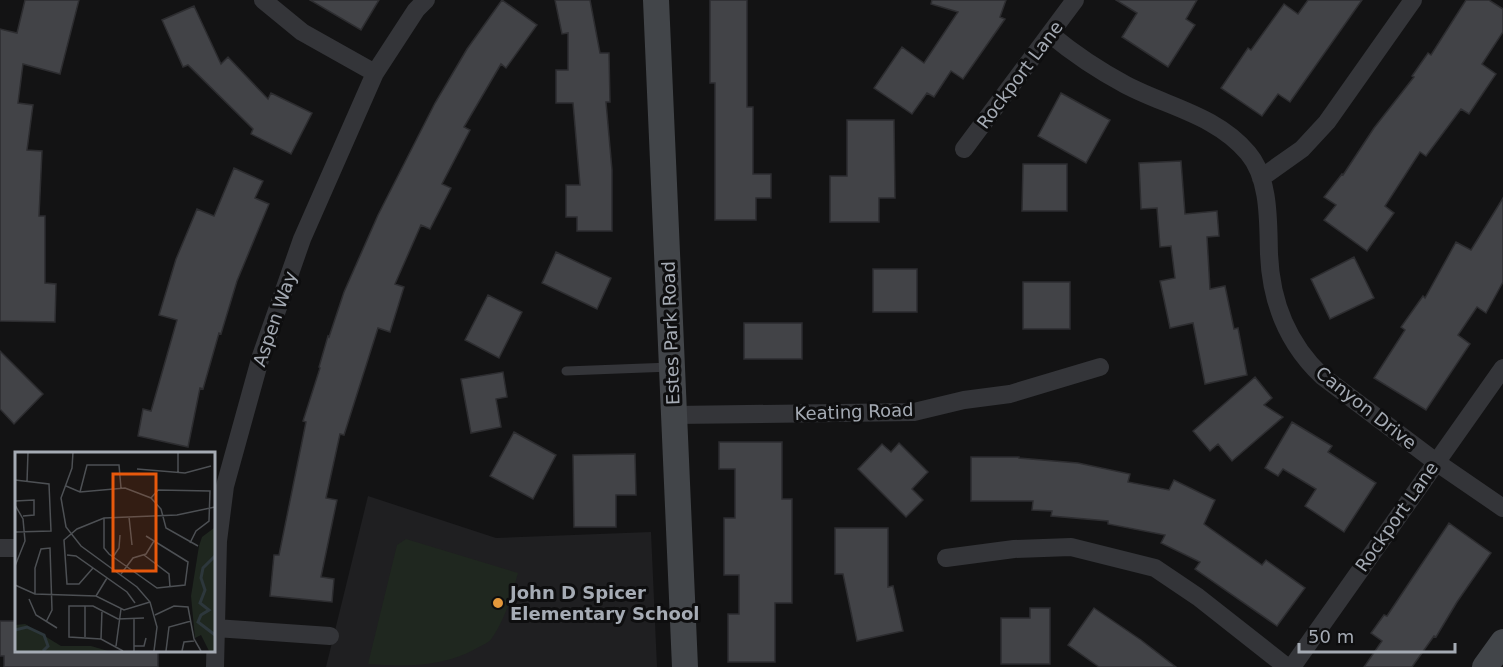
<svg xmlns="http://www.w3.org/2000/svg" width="1503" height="667" viewBox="0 0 1503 667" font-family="'DejaVu Sans',sans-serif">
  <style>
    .built { fill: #1f1f21 }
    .green { fill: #1f271f }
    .building { fill: #424347; stroke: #2d2d30; stroke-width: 1.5 }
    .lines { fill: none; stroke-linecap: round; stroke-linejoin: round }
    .lane { stroke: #343539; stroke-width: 9 }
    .street { stroke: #343539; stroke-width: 18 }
    .secondary { stroke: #424549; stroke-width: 26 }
    .poi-dot { fill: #e4983b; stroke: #0e0e0f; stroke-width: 2 }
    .labels { text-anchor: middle; stroke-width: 6; stroke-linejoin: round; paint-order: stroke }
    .street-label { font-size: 18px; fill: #a5abb4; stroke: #0e0e0f }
    .poi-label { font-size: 18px; font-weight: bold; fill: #a5abb4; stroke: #0e0e0f; text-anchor: start }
    .inset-river { fill: none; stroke: #2d373c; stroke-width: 3 }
    .inset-road { fill: none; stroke: #4d5054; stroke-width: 1.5 }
    .view { fill: #e8590c; fill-opacity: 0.15; stroke: #e8590c; stroke-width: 3 }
    .inset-edge { fill: none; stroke: #a5abb4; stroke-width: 3 }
  </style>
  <rect width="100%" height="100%" fill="#131314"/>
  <path class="built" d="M368,496L496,538L651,532L657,667H326Z"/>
  <path class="green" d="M406,539L518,573C512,595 505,619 492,638C489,643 482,645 477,648C444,667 406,667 368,664L397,545Z"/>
  <path class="building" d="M25,0H79L60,74L23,64L18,103L33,105L27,150L42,151L39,216H45V283L56,284L55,322L0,321V29L17,33Z
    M310,0H379L361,30Z
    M502,0L537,25L506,68L501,64L464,127L470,130L442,184L451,188L430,229L421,225L395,284L404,287L390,332L378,328L344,435L340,434L326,498L337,500L321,577L334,579L332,602L270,596L274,555H279L306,422L303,421L320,368L319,367L328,336L329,337L344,292L378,215L435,103L467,49Z
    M555,0H590L600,53H609L610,102H606L612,170V231H577V217H566V185H580L573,103H556V70H568V33L562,34Z
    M710,0H747V107H753V174H771V198H756V220H715V83H710Z
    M932,0H1006L1000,17L1005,19L963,79L951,71L934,97L927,93L912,114L874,88L902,47L924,63L958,12L931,4Z
    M1116,0H1197L1186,19L1195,25L1168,67L1122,37L1137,13Z
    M1308,0H1362L1290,102L1278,94L1262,116L1221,88L1248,48L1251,50L1284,4L1298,14Z
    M1466,0H1489L1503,9V32L1482,64L1496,74L1469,114L1461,109L1426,156L1420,152L1385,206L1394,213L1367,251L1324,220L1336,205L1324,197L1342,174L1343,175L1374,128L1414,77L1412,76L1428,53L1431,55Z
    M194,6L221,64L228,57L268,99L271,93L312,113L291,154L251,134L253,129L188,65L183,67L162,20Z
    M1061,93L1110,120L1086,163L1038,136Z
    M847,120H894L895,198H879V222H830V176H847Z
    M1181,161L1185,214L1217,211L1219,236L1207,237L1210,289L1225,286L1234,329L1238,328L1247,375L1205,384L1193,323L1170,328L1160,281L1175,278L1171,246L1160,247L1157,208L1141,209L1139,163Z
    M1023,164H1067V211H1022Z
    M234,168L263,181L255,198L269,204L237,281L221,334L219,333L203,389L200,388L188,447L138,436L143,409L151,411L177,320L159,315L176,259L197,209L214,216Z
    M1503,198V282L1486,313L1477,307L1458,335L1470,344L1426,410L1374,378L1405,330L1401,327L1423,296L1425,298L1456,242L1471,250Z
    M556,252L611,278L597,309L542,283Z
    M1354,257L1374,298L1330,319L1311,279Z
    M873,269H917V312H873Z
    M1023,282H1070V329H1023Z
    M488,295L522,312L499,358L465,340Z
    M744,323H802V359H744Z
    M0,351L43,394L14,424L0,409Z
    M503,372L507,397L496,399L501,427L471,433L461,379Z
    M1255,377L1272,398L1264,405L1283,417L1232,461L1218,444L1210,451L1193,431Z
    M1292,422L1332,446L1328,452L1376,483L1344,532L1305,506L1316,489L1283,469L1278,476L1265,468Z
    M514,432L556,455L533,499L490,476Z
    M719,442H782V499H792V603H775V662H728V614H739V575H724V518H735V469H719Z
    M899,443L928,472L912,489L923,500L906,517L858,469L882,444L891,452Z
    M635,454L636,495H616V527H574L573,455Z
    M971,457H1019V458L1078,463L1130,474L1128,482L1169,490L1174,480L1215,500L1204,524L1262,565L1266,560L1305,588L1277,626L1195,569L1200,562L1161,543L1165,535L1108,524V521L1051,516L1052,511L1032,510L1033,501H971Z
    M1449,523L1491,553L1457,602L1436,637L1434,636L1412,667H1364L1382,641L1371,633L1384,615L1387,616Z
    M835,528H888V587L893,586L903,631L857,641L843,574H835Z
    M1030,608H1050V664H1001V618H1030Z
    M1094,608L1141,640L1176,667H1099L1068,645Z
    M0,621H16V651H158V667H4V656H0Z"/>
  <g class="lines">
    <path class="lane" d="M566,371L671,367"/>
    <path class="street" d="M263,0L302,32L375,73
      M1050,34C1074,54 1098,70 1126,85C1168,107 1216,115 1248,153C1270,179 1268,222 1269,254C1271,302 1287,343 1322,376L1436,462L1503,508
      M964,149L1075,0
      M1261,178L1302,149L1327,122L1413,0
      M674,415L914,412L964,400L1010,394L1100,367
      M0,548H16
      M946,558L1014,549L1071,547L1155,568L1198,597L1287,667
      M215,628L330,636
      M215,667L218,541L225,486L261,356L302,239L375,73L416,10L426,0
      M1292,667L1503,368"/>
    <path class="secondary" d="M656,0L685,667
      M1485,667L1503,642"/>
  </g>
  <circle class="poi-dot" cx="498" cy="603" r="6"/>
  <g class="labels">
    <g class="street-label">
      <text transform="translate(1020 75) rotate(-53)" y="6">Rockport Lane</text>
      <text transform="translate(275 319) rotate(-71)" y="6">Aspen Way</text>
      <text transform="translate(671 333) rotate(-92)" y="6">Estes Park Road</text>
      <text transform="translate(1366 408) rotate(38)" y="6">Canyon Drive</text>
      <text transform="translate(854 412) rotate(-2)" y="6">Keating Road</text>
      <text transform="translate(1397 517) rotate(-55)" y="6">Rockport Lane</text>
    </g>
    <g class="poi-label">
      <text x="510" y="599">John D Spicer<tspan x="510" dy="21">Elementary School</tspan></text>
    </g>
  </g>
  <g transform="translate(15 452)">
    <rect width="200" height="200" fill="#131314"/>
    <path d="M199,76V199H194L186,183L180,186L176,144L184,94L187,85ZM10,172L46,194H76L93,199H0V173Z" fill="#1f271f"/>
    <path class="inset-river" d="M200,104L188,116L186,126L190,138L185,151L194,158L186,163L183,170L200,183M0,178L12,175L29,183L33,194L28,199"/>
    <path class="inset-road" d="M58,0L57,16L46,46L51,75L66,94L122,135L135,150L142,175L139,199M163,0V21M122,17L170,21L196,14M0,28L34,32L36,79L0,80M12,30L13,0M51,34L65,40L110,36L136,46L146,57L151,76L183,94M65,40L72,13H104L106,36M136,46L143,38L195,39L194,69L181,79L175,91M0,49L19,48V63L8,64M0,53L8,67L10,89L0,114M114,65L117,93M89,66V96L94,102L142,136L170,133L173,110L131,84M52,103L61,104L112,140L120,151M129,103L154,122L155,135M98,105L104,96L105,83M78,116L64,132H52L49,88L62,77L89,66L162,63L200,55M106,122L118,106L131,102L139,89M0,133L20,142L81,144L109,158L135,150M20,142V116L26,97L35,96L37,158L31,170M81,144L92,126M14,147L21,163L42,176M140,163L159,154L173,155L179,187L186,199M119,167V199M70,185V154M86,187L87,158M101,194L106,157M119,194H129L131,186M108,199L86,187L54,185V154H78L103,167L129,166M151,199L154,175L176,169M167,199L169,190L179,189"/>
    <path class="view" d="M98,22H141V119H98Z"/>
    <rect width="200" height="200" class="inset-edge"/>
  </g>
  <path d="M1299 643v9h156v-9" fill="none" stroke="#a5abb4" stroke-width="3"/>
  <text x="1308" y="643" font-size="18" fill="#a5abb4" stroke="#0e0e0f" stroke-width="4.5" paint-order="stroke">50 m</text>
</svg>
